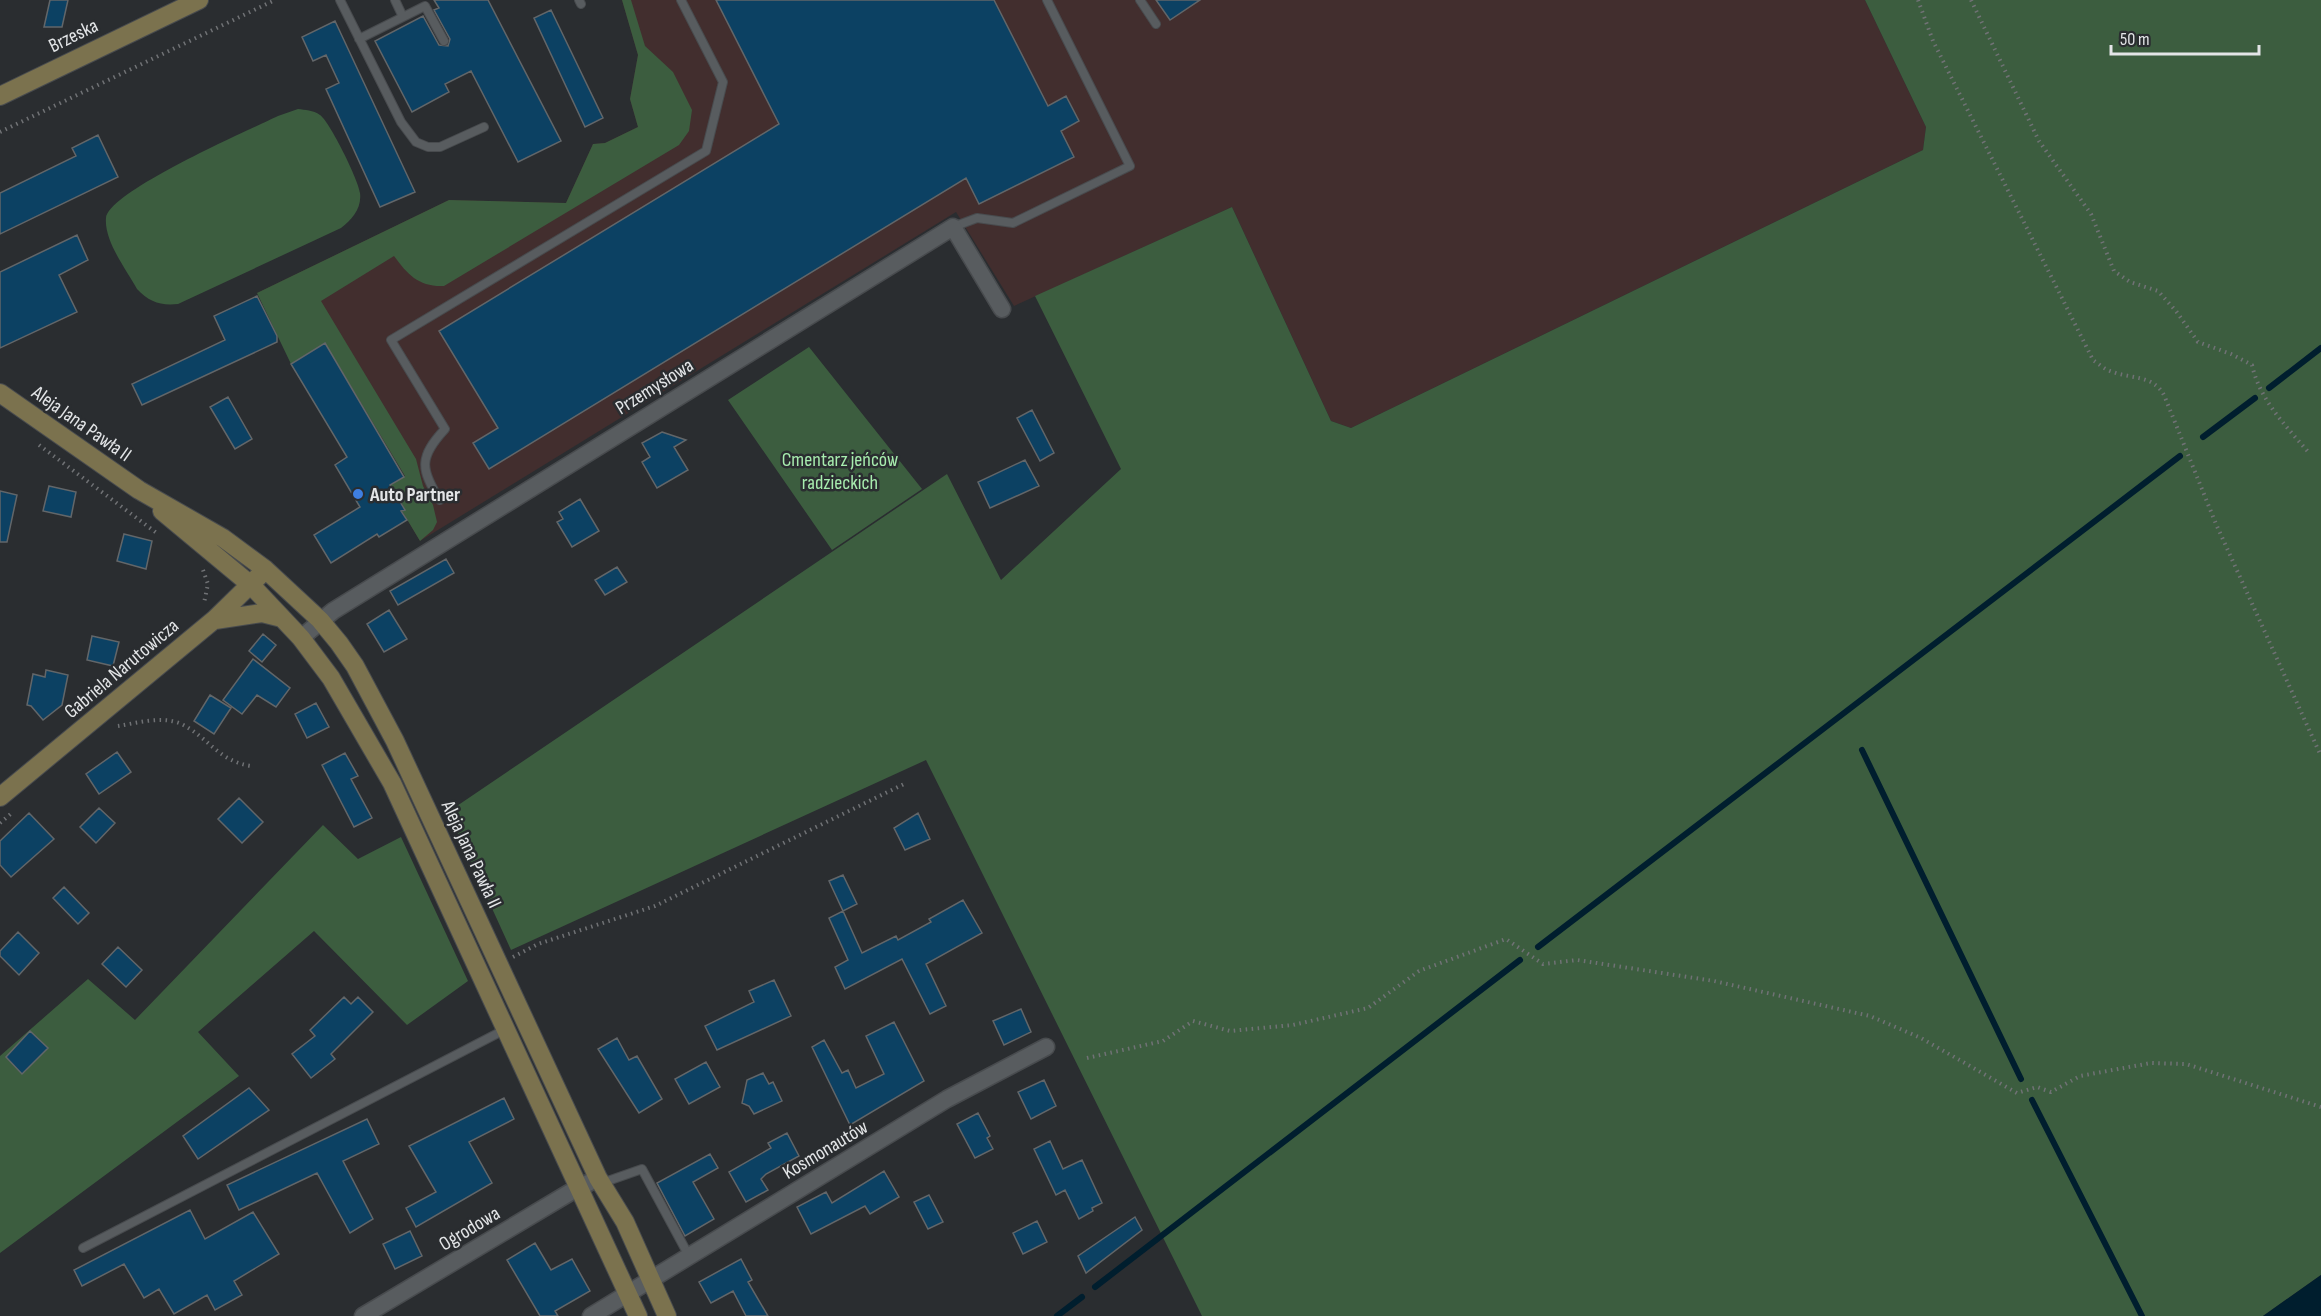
<svg xmlns="http://www.w3.org/2000/svg" width="2321" height="1316" viewBox="0 0 2321 1316" font-family="'Sofia Sans Condensed',sans-serif">
  <style>
    .industrial { fill: #422e2e }
    .green { fill: #3c5d3f }
    .water { fill: #001e2e }
    .lines { fill: none; stroke-linecap: round; stroke-linejoin: round }
    .stream { stroke: #001e2e; stroke-width: 6 }
    .building { fill: #0c4163; stroke: #626669; stroke-width: 1.5 }
    .lane-casing { stroke: #484b4e; stroke-width: 10 }
    .street-casing { stroke: #484b4e; stroke-width: 19 }
    .secondary-casing { stroke: #484b4e; stroke-width: 20 }
    .path { stroke: #707275; stroke-width: 4; stroke-dasharray: 1.5 4.5; stroke-linecap: butt }
    .lane { stroke: #585c5f; stroke-width: 8 }
    .street { stroke: #585c5f; stroke-width: 16 }
    .secondary { stroke: #7b724e; stroke-width: 18 }
    .shop-dot { fill: #3f7fe0; stroke: #2a2d30; stroke-width: 2 }
    .labels { text-anchor: middle; stroke-width: 5; stroke-linejoin: round; paint-order: stroke }
    .street-label { font-size: 20px; fill: #e3e5e7; stroke: #2a2d30 }
    .park-label { font-size: 20px; fill: #a7ecae; stroke: #2a2d30 }
    .poi-label { font-size: 20px; font-weight: bold; fill: #e3e5e7; stroke: #2a2d30; text-anchor: start }
  </style>
  <rect width="100%" height="100%" fill="#2a2d30"/>
  <path class="industrial" d="M622,0H1865L1926,127L1923,150L1351,428L1331,421L1232,207L1014,306L956,212L420,541L402,511L405,509L391,485L405,476L325,343L257,293L449,200L566,203L593,144L605,143L638,127L630,99L638,55Z"/>
  <path class="green" d="M622,0H631L645,46L673,72L692,110L689,131L679,145L444,286C419,287 408,275 394,256L321,301L416,459L423,486L433,505L437,522L433,530L420,541L402,511L405,509L391,485L405,476L325,343L291,364L257,293L449,200L566,203L593,144L605,143L638,127L630,99L638,55Z
    M1865,0H2321V1275L2263,1316H1202L926,760L511,950L448,812L947,474L1001,580L1121,469L1035,296L1232,207L1331,421L1351,428L1923,150L1926,127Z
    M298,109C305,110 313,110 320,115C330,122 359,181 360,193C362,208 352,220 341,228L178,304C161,306 149,302 137,289C126,269 104,241 106,218C109,191 249,130 278,116Z
    M809,347L922,489L832,550L728,400Z
    M323,825L358,859L401,837L468,981L407,1025L314,931L198,1032L239,1076L0,1253V1056L88,979L135,1020Z"/>
  <path class="water" d="M2321,1275V1316H2263Z"/>
  <g class="lines">
    <path class="stream" d="M2269,388L2321,348
      M2203,437L2255,398
      M1862,750L2021,1079
      M1538,947L2180,456
      M2032,1100L2142,1316
      M1095,1287L1520,960
      M1057,1316L1082,1297"/>
  </g>
  <path class="building" d="M50,0H68L62,27H44Z
    M434,0H488L561,141L518,162L471,71L445,84L449,92L412,112L375,41L423,16L439,45L448,46L450,39L434,10L439,8Z
    M716,0H994L1048,106L1066,96L1079,121L1061,131L1074,157L979,204L966,178L489,469L473,443L498,428L439,331L779,124Z
    M1156,0H1200L1170,20Z
    M551,10L603,118L585,127L534,18Z
    M335,21L415,192L380,207L326,89L339,83L326,55L313,61L302,37Z
    M98,135L118,177L0,234V193L76,156L72,148Z
    M77,235L88,260L59,275L77,312L0,348V272Z
    M257,296L277,336V342L142,405L132,384L225,340L214,316Z
    M325,343L404,477L390,485L405,510L401,511L407,520L379,537L377,534L331,563L314,535L360,507L335,465L347,457L291,364Z
    M228,397L252,439L235,449L210,407Z
    M1032,410L1054,453L1040,461L1017,418Z
    M662,432L686,440L674,447L688,470L657,488L642,462L650,457L642,443Z
    M1025,460L1039,486L990,508L978,482Z
    M49,486L76,492L71,517L43,511Z
    M0,491L17,495L7,542H0Z
    M580,499L599,531L572,547L557,522L563,519L559,512Z
    M124,534L152,541L146,569L117,561Z
    M446,559L454,573L398,605L390,591Z
    M617,567L627,582L605,595L595,580Z
    M389,610L407,639L384,652L367,624Z
    M263,634L276,645L262,662L249,651Z
    M92,636L119,642L113,666L87,660Z
    M253,659L290,688L276,707L257,695L242,714L223,700Z
    M46,670L68,675L62,705L43,720L31,706L27,705L33,674L45,677Z
    M210,695L231,708L214,734L194,721Z
    M316,703L329,727L307,738L295,714Z
    M117,752L131,772L99,794L86,774Z
    M345,753L358,776L351,779L372,818L354,827L322,765Z
    M239,798L263,822L242,843L218,819Z
    M99,808L115,823L96,843L80,827Z
    M29,813L54,839L11,877L0,865V841Z
    M918,813L930,839L905,850L894,828Z
    M843,875L857,904L843,911L829,881Z
    M64,887L89,913L78,924L53,898Z
    M963,900L982,933L926,964L946,1006L930,1014L902,959L845,989L835,967L848,960L829,918L843,911L862,953L896,936L898,940L931,922L929,919Z
    M18,932L39,953L19,975L0,956V951Z
    M118,947L142,970L126,987L102,964Z
    M774,980L791,1016L717,1050L705,1026L754,1002L749,991Z
    M344,997L351,1004L358,997L373,1012L331,1054L335,1059L311,1078L292,1054L315,1036L310,1030Z
    M1021,1009L1031,1032L1004,1045L993,1021Z
    M894,1022L924,1081L850,1125L812,1047L824,1040L842,1073L848,1070L856,1088L884,1074L866,1036Z
    M30,1031L48,1048L22,1074L6,1057Z
    M617,1038L629,1060L637,1056L662,1099L639,1113L598,1049Z
    M706,1062L720,1087L689,1104L675,1079Z
    M763,1073L769,1084L773,1082L782,1101L754,1114L749,1106L742,1103L747,1080Z
    M1044,1080L1056,1106L1031,1119L1018,1092Z
    M249,1088L269,1110L198,1159L183,1136Z
    M504,1098L514,1119L469,1142L492,1183L416,1227L406,1208L436,1192L409,1146Z
    M978,1113L990,1136L987,1138L993,1149L975,1158L957,1124Z
    M367,1119L379,1144L343,1161L373,1219L350,1233L317,1173L239,1210L227,1185Z
    M787,1133L799,1156L766,1174L761,1179L768,1190L746,1202L729,1172L771,1148L768,1143Z
    M1050,1141L1063,1169L1082,1160L1102,1203L1092,1208L1093,1211L1079,1219L1065,1190L1056,1195L1034,1149Z
    M710,1154L718,1168L693,1182L714,1219L685,1236L657,1183Z
    M884,1171L899,1197L870,1214L865,1206L811,1234L797,1207L826,1192L832,1203Z
    M929,1195L943,1222L928,1229L914,1202Z
    M190,1210L205,1239L253,1212L279,1254L234,1281L242,1295L215,1310L207,1295L174,1314L159,1289L144,1298L124,1264L82,1286L74,1270Z
    M1135,1217L1142,1230L1086,1273L1078,1256Z
    M1037,1221L1047,1242L1023,1254L1013,1233Z
    M410,1231L422,1256L395,1269L383,1244Z
    M535,1243L551,1270L572,1259L590,1291L555,1311L558,1316H540L507,1260Z
    M741,1259L752,1280L748,1282L768,1316H746L733,1291L711,1303L699,1282Z"/>
  <g class="lines">
    <defs>
      <path id="lane" d="M340,0L401,122L416,142L428,147H440L484,127
        M395,0L403,17
        M579,0L581,4
        M1140,0L1156,24
        M359,39L425,6L444,41
        M953,227L977,218L1013,223L1130,166L1047,0
        M440,500C420,469 419,457 445,429L391,340L706,151L723,82L681,0
        M602,1183L642,1169L689,1256
        M83,1248L506,1029"/>
      <path id="street" d="M301,638L333,611L953,227L1002,309
        M363,1316L569,1193L598,1178
        M591,1316L947,1099L1046,1047"/>
      <path id="secondary" d="M0,96L199,0
        M0,393L139,490L223,538L265,569L320,620L339,643L355,666L395,741L598,1178L625,1222L667,1316
        M162,511L251,585L301,638L331,678L392,783L638,1316
        M215,620L262,613L282,618
        M0,797L215,619L259,576"/>
    </defs>
    <use href="#lane" class="lane-casing"/>
    <use href="#street" class="street-casing"/>
    <use href="#secondary" class="secondary-casing"/>
    <path class="path" d="M1918,0L1933,41L2093,360C2099,364 2105,370 2113,372C2132,379 2153,375 2164,395L2216,524L2321,756
      M1971,0L2039,141L2091,214L2114,271L2130,282L2158,291L2176,311L2198,342L2231,354L2252,365C2260,401 2287,427 2310,454
      M0,132L275,0
      M39,445L158,534
      M203,570L208,584L204,603
      M118,726C137,723 160,716 179,723C207,735 218,762 252,766
      M0,823L13,812
      M513,957L538,944L655,906L904,784
      M1087,1058L1163,1041L1193,1021L1230,1031L1293,1025L1368,1008L1419,971L1506,939L1543,964L1577,960L1714,981L1870,1016L1921,1038L2017,1093L2037,1087L2051,1092L2080,1076L2151,1063L2186,1064L2321,1107"/>
    <use href="#lane" class="lane"/>
    <use href="#street" class="street"/>
    <use href="#secondary" class="secondary"/>
  </g>
  <circle class="shop-dot" cx="358" cy="494" r="6"/>
  <g class="labels">
    <g class="street-label">
      <text transform="translate(73 35) rotate(-26)" y="7">Brzeska</text>
      <text transform="translate(654 386) rotate(-32)" y="7">Przemysłowa</text>
      <text transform="translate(82 423) rotate(35)" y="7">Aleja Jana Pawła II</text>
      <text transform="translate(121 668) rotate(-40)" y="7">Gabriela Narutowicza</text>
      <text transform="translate(472 854) rotate(65)" y="7">Aleja Jana Pawła II</text>
      <text transform="translate(825 1149) rotate(-31)" y="7">Kosmonautów</text>
      <text transform="translate(469 1228) rotate(-31)" y="7">Ogrodowa</text>
    </g>
    <g class="park-label">
      <text x="840" y="466">Cmentarz jeńców<tspan x="840" dy="23">radzieckich</tspan></text>
    </g>
    <g class="poi-label">
      <text x="370" y="501">Auto Partner</text>
    </g>
  </g>
  <path d="M2111 45v9h148v-9" fill="none" stroke="#e3e5e7" stroke-width="3"/>
  <text x="2120" y="45" font-size="18" fill="#e3e5e7" stroke="#2a2d30" stroke-width="4.5" paint-order="stroke">50 m</text>
</svg>
